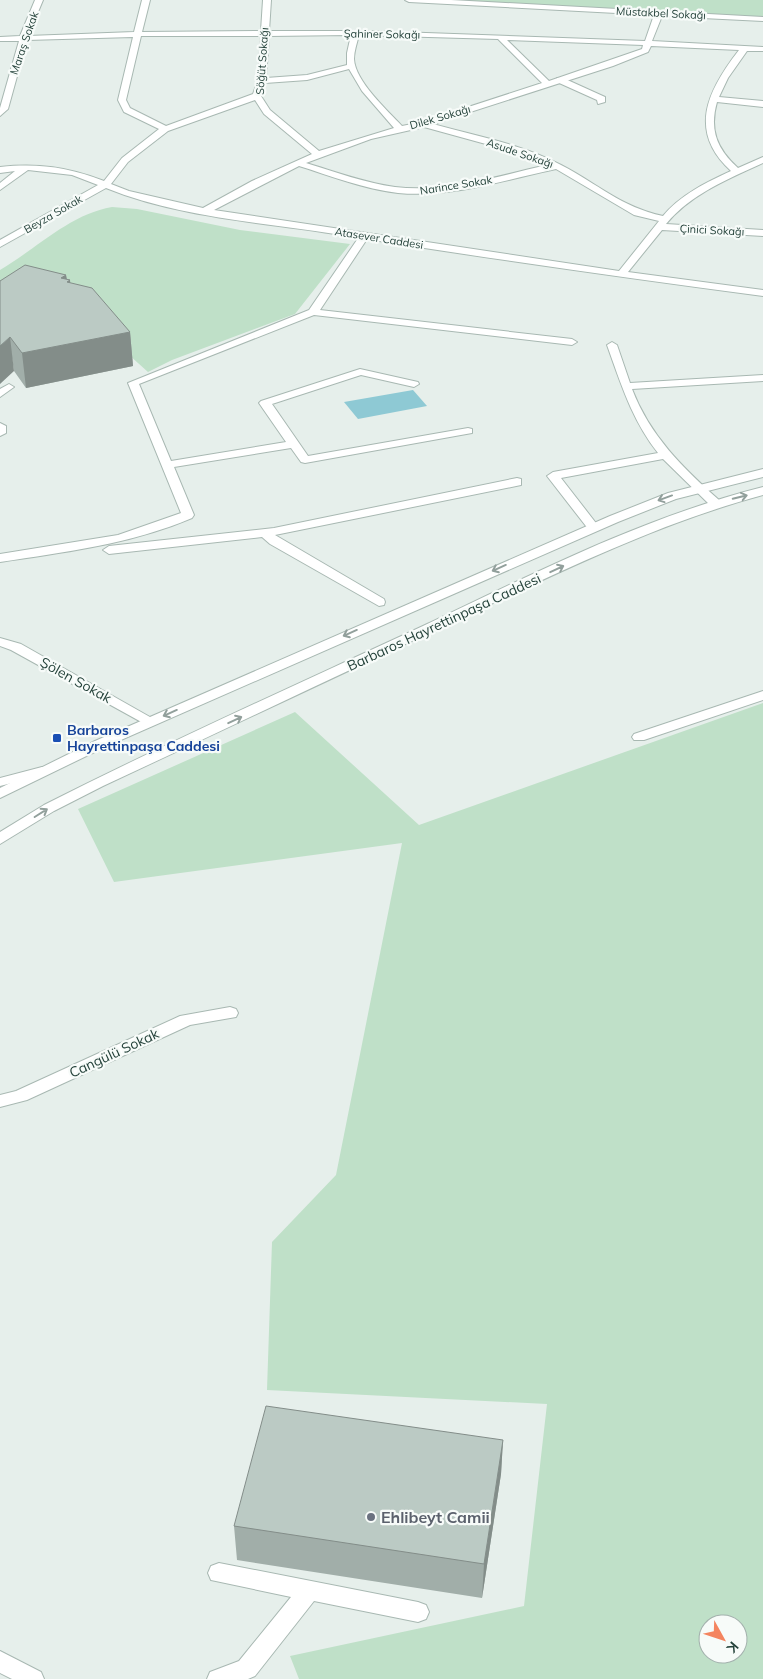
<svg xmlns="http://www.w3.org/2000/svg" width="763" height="1679" viewBox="0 0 763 1679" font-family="Mulish,sans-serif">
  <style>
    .green { fill: #bfe0c8; fill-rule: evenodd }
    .water { fill: #8ec9d4 }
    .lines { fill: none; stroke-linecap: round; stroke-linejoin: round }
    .service-casing { stroke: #a8b8b2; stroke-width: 2 }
    .minor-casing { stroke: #a8b8b2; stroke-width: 2 }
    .tertiary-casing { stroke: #a8b8b2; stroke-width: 2 }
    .service { fill: #fff; fill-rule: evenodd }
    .minor { fill: #fff; fill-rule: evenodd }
    .tertiary { fill: #fff; fill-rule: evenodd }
    .wall { fill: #a1aea9 }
    .shaded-wall { fill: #838d89 }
    .building { fill: #bbcac4; stroke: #838d89 }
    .oneway { stroke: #92a09c }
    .transit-dot { fill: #1a4fb4; stroke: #f7fbf9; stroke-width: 2 }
    .worship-dot { fill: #6b7280; stroke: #f7fbf9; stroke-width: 2 }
    .labels { text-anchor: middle; stroke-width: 4.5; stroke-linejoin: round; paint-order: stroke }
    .far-street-label { font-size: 11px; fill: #24423a; stroke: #f7fbf9 }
    .street-label { font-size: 14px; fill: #24423a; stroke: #f7fbf9 }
    .transit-label { font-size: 14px; font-weight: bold; fill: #164399; stroke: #f7fbf9; text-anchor: start }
    .near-worship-label { font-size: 16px; font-weight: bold; fill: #5b616d; stroke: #f7fbf9; text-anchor: start }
  </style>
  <rect width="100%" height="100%" fill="#e6efeb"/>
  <path class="green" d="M444,0H763V17Z
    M112,207L137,209L240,230L350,244L295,314L172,360L148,372L51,285L0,314V270C36,249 70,214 112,207Z
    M763,703V1679H299L290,1656L524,1606L547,1404L267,1390L272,1242L336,1175L402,843L114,882L78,809L295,712L419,825ZM708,1624H738V1654H708Z"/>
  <path class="water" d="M413,390L427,406L358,419L344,402Z"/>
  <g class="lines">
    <defs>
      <path id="service" d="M557,78H563L605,97V102L598,104L597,100L557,82Z
        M361,234L369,236L320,310L572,339L577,342L572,345L314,315L139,384L171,461L286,442L259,403L261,401L360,369L418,382L419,384L414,387L361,375L272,404L308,456L468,428L472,429V433L305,463L301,462L291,448L174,467L194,515L192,518C131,544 66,552 0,562V554L118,535L181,513L128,383L309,310Z
        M612,342L617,345L630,383L763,375V381L632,389C650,436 683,468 719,500L721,503L719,506H711L663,459L561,478L599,527L593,531L589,530L547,476L553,472L658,453C632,420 621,384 607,345Z
        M9,384L14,387L0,397V389Z
        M0,423L6,426V433L0,436Z
        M517,478L521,479V485L275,535L384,599L385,602L384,605L379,606L270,544L262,537L109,554L103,550L109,546L274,528Z
        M230,1007L236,1009L238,1013L236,1017L190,1025L27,1100L0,1107V1095L16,1091L180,1016Z
        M219,1563L418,1602L426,1605L429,1612L426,1619L418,1622L314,1601L255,1676L248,1679H207L210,1672L239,1661L291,1597L211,1580L208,1573L211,1566Z"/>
      <path id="minor" d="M35,0H43L28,36L134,32L142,0H150L142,32L261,31L263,0H271L269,31H370L645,41L654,15L409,2L405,0H451L763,17V21L662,16L652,41L763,47V51H747L728,78L719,97L763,101V107L717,102C709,130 717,149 738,168L763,157V163C728,179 691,194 666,224L763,230V236L662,230L628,272L763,290V296C620,277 478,257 335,234C259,222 177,217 106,188L0,247V240L98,185L72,175L28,170L0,190V183L15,171L0,173V167C38,163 68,167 104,181L122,158L159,129L124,112L118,100L133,37L27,40L8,109L0,116V108L19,41H0V37L20,36ZM351,35L347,53V65L307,75L266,78L269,36ZM359,35L498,39L542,83L422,122L402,126C387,110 355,81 354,59C354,51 357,43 359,35ZM141,36H261L258,80L253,94L166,126L130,108L126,100ZM507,40L643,45L642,49L549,81ZM651,46L739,50C708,90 687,131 731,171C707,182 680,195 663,216C621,207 598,184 561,165C522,144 475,136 433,124L613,66L648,52ZM349,69L362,91L394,128L319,151L270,110L261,96L265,83L307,80ZM255,100L264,114L312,154L252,181L203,208L129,191L111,184L128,162L168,131ZM424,127L504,149L547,165C498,176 447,193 395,187C365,183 336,172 306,163L371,139ZM299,166C331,176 364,189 398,193C451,198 504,180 556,169L634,215L659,221L619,271L214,210Z
        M0,638L21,644L157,721L155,724H145L11,650L0,646Z
        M763,691V700L644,740H634L632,737L634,734Z
        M42,767L47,768L49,771L47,774L0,786V778Z
        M0,1651L41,1672L44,1679H12L0,1673Z"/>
      <path id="tertiary" d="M763,469V477L676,499L618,522L105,747L0,798V788L95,741L610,516L668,493Z
        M763,487V495C663,522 570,567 476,611C351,669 228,728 103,786L54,811L0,844V832L44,805C168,742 296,685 423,626C533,574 644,517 763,487Z"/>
    </defs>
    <use href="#service" class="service-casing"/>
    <use href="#minor" class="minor-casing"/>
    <use href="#tertiary" class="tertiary-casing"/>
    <use href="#service" class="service"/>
    <use href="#minor" class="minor"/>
    <use href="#tertiary" class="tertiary"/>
  </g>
  <path class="wall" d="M66,275L67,279L70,280V283L130,332L133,366L26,388L14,371L0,281Z
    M503,1440L501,1474L482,1598L237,1560L234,1526Z"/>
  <path class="shaded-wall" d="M66,275L67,282L70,280L73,313L61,278Z
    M130,332L133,366L26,388L22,353Z
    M10,337L14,371L0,384V346Z
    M503,1440L501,1474L482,1598L484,1564Z"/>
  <path class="building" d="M25,265L66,275L61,278L70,280L67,282L92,288L130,332L22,353L10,337L0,346V281Z
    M266,1406L503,1440L484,1564L234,1526Z"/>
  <defs><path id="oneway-shaft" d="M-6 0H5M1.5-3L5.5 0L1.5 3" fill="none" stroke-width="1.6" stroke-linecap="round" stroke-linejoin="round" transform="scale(1.25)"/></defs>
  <g class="oneway">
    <use href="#oneway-shaft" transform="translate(740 497) rotate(-14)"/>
    <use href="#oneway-shaft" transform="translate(665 498) rotate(160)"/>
    <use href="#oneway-shaft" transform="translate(499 568) rotate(156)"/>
    <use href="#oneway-shaft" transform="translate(557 569) rotate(-25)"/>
    <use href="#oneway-shaft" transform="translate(350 633) rotate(156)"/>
    <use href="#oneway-shaft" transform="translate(170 713) rotate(156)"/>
    <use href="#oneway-shaft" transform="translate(235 720) rotate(-25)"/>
    <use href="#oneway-shaft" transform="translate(41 813) rotate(-32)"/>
  </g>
  <rect class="transit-dot" x="52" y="733" width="10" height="10" rx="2.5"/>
  <circle class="worship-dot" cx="371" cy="1517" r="5"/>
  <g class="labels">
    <g class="far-street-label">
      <text transform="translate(661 13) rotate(3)" y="4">Müstakbel Sokağı</text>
      <text transform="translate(382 34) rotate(1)" y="4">Şahiner Sokağı</text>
      <text transform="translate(24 43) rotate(-71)" y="4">Maraş Sokak</text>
      <text transform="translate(262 61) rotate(-86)" y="4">Söğüt Sokağı</text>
      <text transform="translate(440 117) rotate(-16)" y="4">Dilek Sokağı</text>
      <text transform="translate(520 153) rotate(19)" y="4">Asude Sokağı</text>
      <text transform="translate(456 185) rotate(-9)" y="4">Narince Sokak</text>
      <text transform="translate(53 214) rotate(-30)" y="4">Beyza Sokak</text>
      <text transform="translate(712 230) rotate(3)" y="4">Çinici Sokağı</text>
      <text transform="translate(379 238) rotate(9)" y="4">Atasever Caddesi</text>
    </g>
    <g class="street-label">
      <text transform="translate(444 622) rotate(-25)" y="5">Barbaros Hayrettinpaşa Caddesi</text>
      <text transform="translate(76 680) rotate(29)" y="5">Şölen Sokak</text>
      <text transform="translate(114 1053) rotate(-25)" y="5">Cangülü Sokak</text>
    </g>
    <g class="transit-label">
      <text x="67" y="735">Barbaros<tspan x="67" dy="16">Hayrettinpaşa Caddesi</tspan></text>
    </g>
    <g class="near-worship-label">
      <text x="381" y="1523">Ehlibeyt Camii</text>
    </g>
  </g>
  <g transform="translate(723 1639) rotate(130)"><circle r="24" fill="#f7fbf9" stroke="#a3b1ad"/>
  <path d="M0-4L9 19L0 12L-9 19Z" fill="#f4845f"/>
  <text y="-8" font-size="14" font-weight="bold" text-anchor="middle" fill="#24423a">K</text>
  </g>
</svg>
